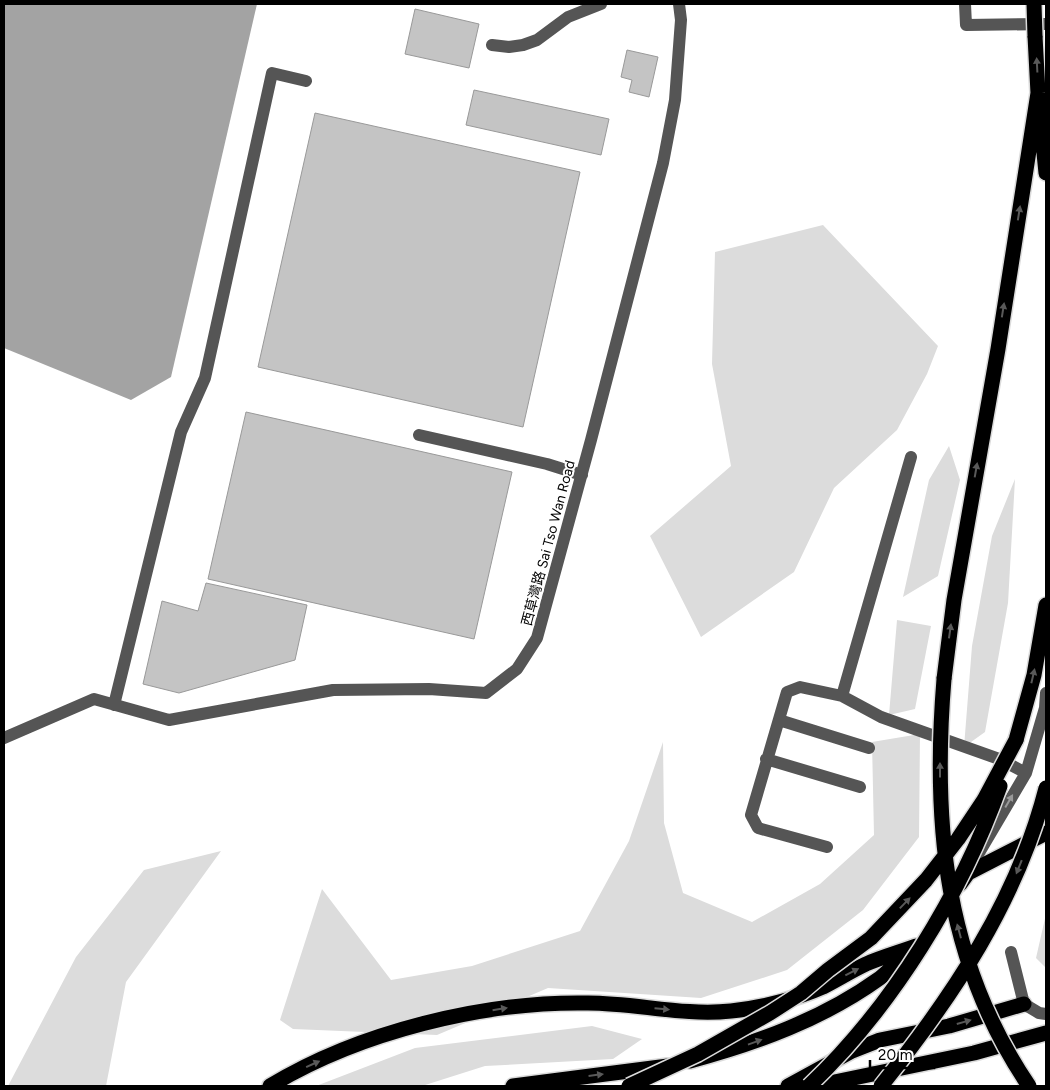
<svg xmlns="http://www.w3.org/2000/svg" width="1050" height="1090" viewBox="0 0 1050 1090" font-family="Figtree,'Noto Sans TC',sans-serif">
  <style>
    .green { fill: #dcdcdc }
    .water { fill: #a3a3a3 }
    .building { fill: #c4c4c4; stroke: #999 }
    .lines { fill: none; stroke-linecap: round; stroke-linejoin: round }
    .highway-casing { stroke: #dbdbdb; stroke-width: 18 }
    .minor { stroke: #555; stroke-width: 12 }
    .highway { stroke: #000; stroke-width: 15 }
    .highway-bridge-casing { stroke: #dbdbdb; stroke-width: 18; stroke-linecap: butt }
    .highway-bridge { stroke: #000; stroke-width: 15 }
    .oneway { fill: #595959 }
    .oneway2 { fill: #999 }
    .labels { text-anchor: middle; stroke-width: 4; stroke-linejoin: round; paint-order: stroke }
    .street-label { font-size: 14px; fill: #000; stroke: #fff }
  </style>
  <rect width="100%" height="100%" fill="#fff"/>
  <path class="green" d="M823,225L938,346L927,374L897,430L834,488L794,572L701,637L650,536L731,466L712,364L715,252Z
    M949,446L960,480L938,576L903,597L929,480Z
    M1015,479L1008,603L985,732L964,747L972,646L992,536Z
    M897,620L931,626L915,709L889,715Z
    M920,734L919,837L863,910L787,970L701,998L548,988L437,1035L293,1029L280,1020L322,889L391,980L472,966L580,931L629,841L663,742L664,823L683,893L752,922L820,884L874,835L872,742Z
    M221,851L126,982L106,1086H8L76,957L144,870Z
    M1046,914V968L1036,958Z
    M592,1026L642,1039L613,1059L485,1066L422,1086H316L415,1048Z"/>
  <path class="water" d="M4,4H257L171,377L131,400L4,348Z"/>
  <path class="building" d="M415,9L479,24L469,68L405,54Z
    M627,50L658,57L649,97L629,92L632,80L621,77Z
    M474,90L609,119L601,155L466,125Z
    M315,113L580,172L523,427L258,367Z
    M246,412L512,472L474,639L208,579Z
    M206,583L307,605L295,660L179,693L143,684L162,601L198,611Z"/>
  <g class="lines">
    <defs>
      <path id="highway" d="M1035,36L1038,93L1046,173
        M944,679L954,600L998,349L1038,93
        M1016,740L1034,675L1046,605
        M960,884L968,873L1046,833
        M690,1061C757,1043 823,1019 880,978C890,970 899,961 909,952
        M270,1086C359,1032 484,1001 588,1003C636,1003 683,1016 731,1011C761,1008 796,999 823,987C837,980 851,971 866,964C882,957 900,952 916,946
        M513,1086L668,1066
        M788,1086L852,1051L880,1040L949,1026L1024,1004
        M815,1086L974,1053L1046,1033"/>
    </defs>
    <use href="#highway" class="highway-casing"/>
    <path class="minor" d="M965,4L966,25L1046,24
      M492,45L509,47L523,45L537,40L568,17L601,4
      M419,435L547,464L582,475
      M842,696L911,457
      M114,705L181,432L205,378L272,73L306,81
      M779,720L869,748
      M4,738L94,699L169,720L333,690L429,689L486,693L517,669L537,638L591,440L663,163L675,100L681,20L679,4
      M766,759L860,787
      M827,847L758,828L751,815L787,692L800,687L842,696L881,717L999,759L1026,773
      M976,858L1026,773L1045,708L1046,693
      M1011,952L1024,1004L1039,1013L1046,1014"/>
    <use href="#highway" class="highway"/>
    <defs>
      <path id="highway-bridge" d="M1034,4L1035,36
        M944,679C932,825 945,962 1029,1086
        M629,1086L698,1054L770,1013L801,993L828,970L871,938L926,880L958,839L984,800L1016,740
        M809,1086C893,1006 961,895 1000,786
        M881,1086C953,996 1017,901 1046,788"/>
    </defs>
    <use href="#highway-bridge" class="highway-bridge-casing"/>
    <use href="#highway-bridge" class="highway-bridge"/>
  </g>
  <defs><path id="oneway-solid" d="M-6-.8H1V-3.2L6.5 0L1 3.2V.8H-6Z" transform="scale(1.25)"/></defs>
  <g class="oneway">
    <use href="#oneway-solid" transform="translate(1037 65) rotate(-93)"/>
    <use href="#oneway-solid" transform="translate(1019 213) rotate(-81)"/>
    <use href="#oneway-solid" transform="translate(1003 310) rotate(-81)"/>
    <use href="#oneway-solid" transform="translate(976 470) rotate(-80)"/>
    <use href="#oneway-solid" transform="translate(950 631) rotate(-82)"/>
    <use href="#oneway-solid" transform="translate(1033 676) rotate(-77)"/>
    <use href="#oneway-solid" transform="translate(940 770) rotate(-90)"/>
    <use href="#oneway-solid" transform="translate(1019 867) rotate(112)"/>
    <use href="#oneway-solid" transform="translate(905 903) rotate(-46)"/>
    <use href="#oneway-solid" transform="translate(959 931) rotate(-105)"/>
    <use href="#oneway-solid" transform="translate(852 972) rotate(-27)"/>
    <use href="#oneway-solid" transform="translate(500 1009) rotate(-9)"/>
    <use href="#oneway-solid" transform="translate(662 1009) rotate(5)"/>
    <use href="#oneway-solid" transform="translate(964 1022) rotate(-16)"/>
    <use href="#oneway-solid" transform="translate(755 1042) rotate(-20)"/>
    <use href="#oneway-solid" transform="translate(313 1064) rotate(-24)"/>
    <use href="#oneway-solid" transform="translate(596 1075) rotate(-7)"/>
  </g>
  <use class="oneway2" href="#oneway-solid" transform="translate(1009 801) rotate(-60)"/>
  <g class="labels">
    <g class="street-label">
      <text transform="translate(548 543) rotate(-75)" y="5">西草灣路 Sai Tso Wan Road</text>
    </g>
  </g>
  <rect width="1050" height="1090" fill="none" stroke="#000000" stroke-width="10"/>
  <path d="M870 1060v8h64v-8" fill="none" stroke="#000000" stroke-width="2.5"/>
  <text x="878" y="1060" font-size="15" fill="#000000" stroke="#ffffff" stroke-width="4" paint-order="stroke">20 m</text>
</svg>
